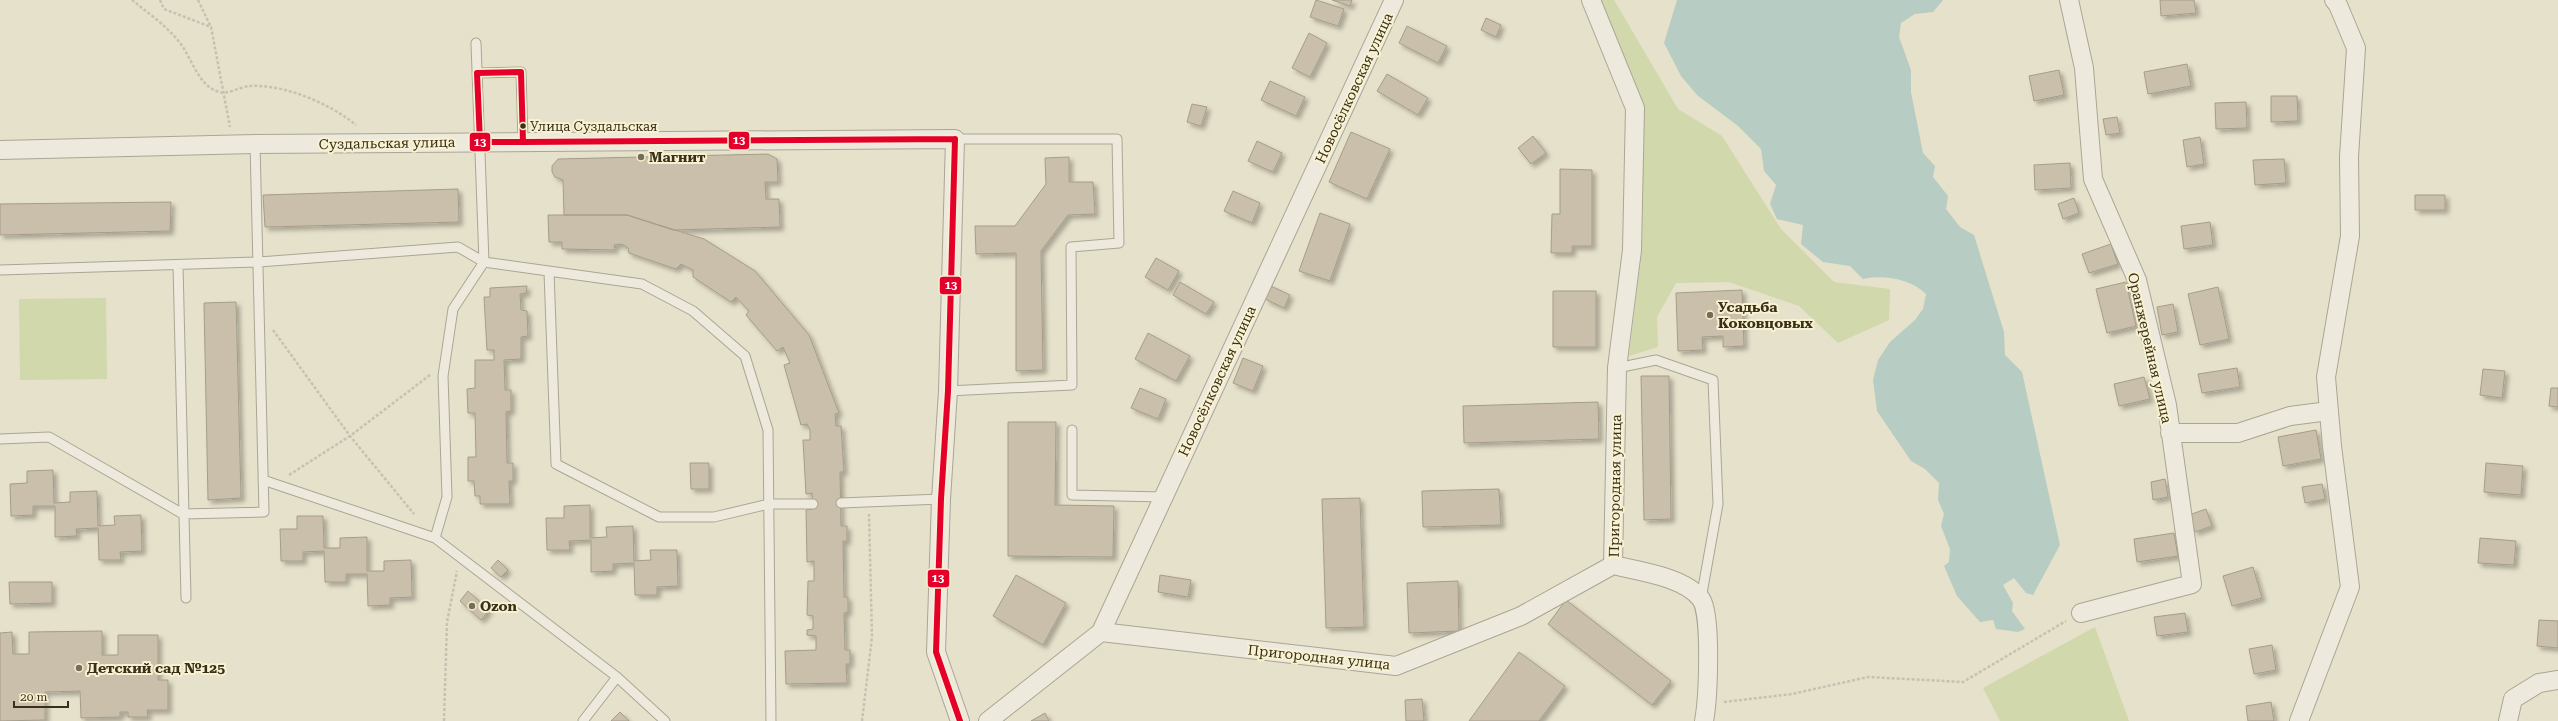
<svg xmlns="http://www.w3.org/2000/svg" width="2558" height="721" viewBox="0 0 2558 721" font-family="'Roboto Serif',serif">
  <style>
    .green { fill: #d1d8ac }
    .water { fill: #b7ccc2 }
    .building { fill: #cabfab; stroke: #a69c8a; filter: url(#shadow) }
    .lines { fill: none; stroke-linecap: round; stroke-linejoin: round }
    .service-casing { stroke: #aba594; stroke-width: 11 }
    .minor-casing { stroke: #aba594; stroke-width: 20 }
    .path { stroke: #c5c2b4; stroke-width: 2.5; stroke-dasharray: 3 2; stroke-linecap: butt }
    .service { stroke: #edeadd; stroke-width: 9 }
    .minor { stroke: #edeadd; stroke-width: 18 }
    .bus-1-casing { stroke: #f8f2d0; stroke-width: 9 }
    .bus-1 { stroke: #e4002b; stroke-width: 6 }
    .bus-dot { fill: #3a2e1c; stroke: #f8f2d0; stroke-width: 1.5 }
    .poi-dot { fill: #766d59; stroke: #f8f2d0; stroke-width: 1.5 }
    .labels { text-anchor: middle; stroke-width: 4; stroke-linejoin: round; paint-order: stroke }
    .bus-label { font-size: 13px; fill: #3a2e1c; stroke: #f8f2d0; text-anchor: start }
    .street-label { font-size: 14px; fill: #3a2e1c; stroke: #f8f2d0 }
    .poi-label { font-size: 14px; font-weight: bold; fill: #3a2e1c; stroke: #f8f2d0; text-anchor: start }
    .line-badge { stroke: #f8f2d0; stroke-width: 1.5 }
    .badge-label { font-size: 11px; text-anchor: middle; font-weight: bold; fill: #fff }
  </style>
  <defs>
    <filter id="shadow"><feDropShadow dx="3.5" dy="3.5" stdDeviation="2" flood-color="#0004"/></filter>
  </defs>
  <rect width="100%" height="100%" fill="#e6e1ca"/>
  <path class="green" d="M1596,0H1614L1678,109L1722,136L1781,229L1834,282L1890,289L1889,320L1838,343L1799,306L1729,282L1676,283L1657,317L1658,347L1629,356L1642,251L1643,119Z
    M106,298L107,379L20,380L19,299Z
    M2095,627L2129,721H2000L1983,688Z"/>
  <path class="water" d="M1677,0H1943L1933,12L1915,14L1901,23L1899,37L1911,70V92L1923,153L1935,166L1933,177L1948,196L1946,209L1960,227L1974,235L2004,332L2005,355L2022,372L2060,545L2033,595L2026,593L2014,578L2003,585L2013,603L2012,611L2025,629L2018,632L1996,629L1993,620L1980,622L1957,596L1944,566L1949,562L1950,549L1941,526L1944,514L1938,500L1939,483L1925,469L1911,461L1877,411L1873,380L1878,360L1890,342L1915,320L1923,309L1926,294C1912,279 1882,274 1863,279L1850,266L1823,262L1801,244L1803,225L1777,219L1770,204L1776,185L1764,171L1761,149L1738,126L1697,95L1681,76L1664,43Z"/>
  <path class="building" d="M1316,0L1344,9L1338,26L1310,17Z
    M1332,0H1352L1350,6Z
    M2160,0H2194L2196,13L2161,16Z
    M1486,18L1501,25L1496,37L1481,30Z
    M1407,26L1447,46L1438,63L1399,43Z
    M1309,33L1327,43L1310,77L1292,68Z
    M2187,64L2191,86L2148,94L2144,72Z
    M2059,70L2064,95L2034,101L2029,76Z
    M1387,74L1428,98L1418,115L1377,91Z
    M1270,81L1305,97L1296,116L1261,100Z
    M2271,96H2297L2298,121L2271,122Z
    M2246,102L2247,128L2216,129L2215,103Z
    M1192,104L1207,107L1201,126L1187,122Z
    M2117,117L2120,133L2106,135L2103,119Z
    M1351,132L1390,149L1367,199L1329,182Z
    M1533,136L1546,153L1531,164L1518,148Z
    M2200,137L2204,164L2187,167L2183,140Z
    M1257,141L1282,153L1273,172L1248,161Z
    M768,154L777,159L778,182H765L766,199H779L780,227L673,230L627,215H564L563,180L555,177L552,172V166L558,159Z
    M1069,157V182H1093L1095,214L1068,215L1041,251L1043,370L1016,371V253L976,254L975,226H1015L1046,184L1045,158Z
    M2284,159L2286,183L2255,185L2253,160Z
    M2070,163L2071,188L2035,190L2034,165Z
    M1560,169L1592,170V246H1572V253H1551L1552,214H1560Z
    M458,189L459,222L265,227L263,195Z
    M1233,191L1260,203L1252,223L1224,211Z
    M2415,195H2445V210H2415Z
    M2074,198L2079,213L2063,219L2058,204Z
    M171,202L170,231L0,235V204Z
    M1320,213L1350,224L1330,281L1299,271Z
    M548,215H627L704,239L755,271L809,335L839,413L835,414L836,426H841L844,472H840L841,526H847V541H843L844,597H848V612L844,613L845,650H850V664H846L847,683L786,684L785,651L816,650V636L807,635V630L813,629V616L807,615L808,581H814V561L807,562L806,510L813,509L812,493L806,494L803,440H810V430L807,424L801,425L784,365L790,363L783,347L777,351L746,315L749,311L736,297L731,302L693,277V270L681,264L676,269L629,253L628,248L622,244L614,245L615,250L562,249V242H549Z
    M2210,222L2213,245L2184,249L2181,226Z
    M2111,244L2118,264L2089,273L2082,254Z
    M1156,258L1179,271L1168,290L1145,277Z
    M1180,282L1214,302L1206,314L1173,295Z
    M2126,282L2136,326L2107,333L2096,289Z
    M527,286L526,293L520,294L521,310L527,311L528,336L521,337V359L504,360L505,390H511V411L506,412L507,463H513V481H509L510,504H480V496H475L474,481H468V457H476L475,413H468L467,389L475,388V360H494V350H487L484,297H490V288Z
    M1271,286L1290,295L1284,308L1265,299Z
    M2218,287L2229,339L2200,345L2188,294Z
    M1742,290L1744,346L1723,347V336L1702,337L1703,350L1678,351L1676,293Z
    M1553,291H1596V347H1553Z
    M236,302L241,498L208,500L204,303Z
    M2173,304L2178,332L2162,335L2157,307Z
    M1148,333L1190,356L1176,381L1135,359Z
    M1243,358L1263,366L1253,391L1233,383Z
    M2237,368L2240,387L2202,393L2198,374Z
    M2483,369L2505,371L2502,398L2480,395Z
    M1641,376H1669L1671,519L1644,520Z
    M2144,377L2150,399L2119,406L2114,384Z
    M1140,388L1166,399L1158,419L1131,408Z
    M2551,388H2558V407L2549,406Z
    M1598,402L1599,439L1464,443L1463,406Z
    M1008,422H1056L1055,505L1114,506L1113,557L1008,556Z
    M2316,430L2321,459L2283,466L2278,437Z
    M690,463H709V489H691Z
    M2486,463L2523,466L2521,495L2484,492Z
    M53,470L54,503L70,502V492L97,491L98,526L115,525L114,516L141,515L142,551L120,552L121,560H99L98,528L76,529L77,536L55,537V506H33V515L11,516L10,484L27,483V471Z
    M2165,479L2168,497L2153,500L2151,482Z
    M2322,484L2325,499L2305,503L2302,487Z
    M1499,489L1501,525L1423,527L1422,491Z
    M1360,498L1364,627L1326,628L1322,499Z
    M590,505V538L607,537L606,527L633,526L634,561L651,560L650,550H677L678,586L657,587V595H635L634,563L613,564V571L591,572V540L569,541L570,550H547L546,518H564V506Z
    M2206,509L2212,526L2195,532L2189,515Z
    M297,516H323L324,548H340V538L367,537V571H384V561L411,560L412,597L390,598V605L368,606L367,574H346V582H325L324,551L303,552V561H281L280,529H297Z
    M2174,533L2178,556L2137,562L2134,539Z
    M2480,538L2516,541L2514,565L2478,563Z
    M498,560L508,570L501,577L491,568Z
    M2253,567L2262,598L2232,606L2223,576Z
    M1016,575L1066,603L1043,645L993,616Z
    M1160,575L1191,580L1188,597L1158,592Z
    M1458,581L1459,631L1409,633L1407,583Z
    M9,582H52V603L10,604Z
    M468,591L489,610L481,620L460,601Z
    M1566,600L1671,681L1652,705L1548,624Z
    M2185,613L2188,632L2157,636L2154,617Z
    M2539,620L2558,621V648L2537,646Z
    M102,631V655H118V635H158V680H168V710H147L148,717H128V712H120V717L81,718L80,691L45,692V720L0,721V633L12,632L13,654H29V632Z
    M2272,645L2276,670L2254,674L2249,649Z
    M1519,652L1565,686L1539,721H1469Z
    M1422,699L1424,721H1406L1405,700Z
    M2271,702L2274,721H2248L2246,706Z
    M620,712L629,721H611Z
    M1045,713L1049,721H1031Z"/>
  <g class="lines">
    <defs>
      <path id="service" d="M477,73L521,72L523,142
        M178,265L186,598
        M0,270L259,262L458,247L484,262L642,284L693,311L745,356L768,430L771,721
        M549,272L556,464L659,517H714L769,504H813
        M1617,368L1656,360L1713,380L1718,504L1701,599
        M948,391L1072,385L1071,247L1119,243L1117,139H955
        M1072,430V495L1164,497
        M0,439L49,437L183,514L264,512L255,144
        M263,480L435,538L617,677L665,721
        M841,503L941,499
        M435,538L447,497L443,376L453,309L484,262L476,43
        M583,721L617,677"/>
      <path id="minor" d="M2069,0L2084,68L2093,179L2137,280L2167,405L2192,584L2081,613
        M0,150L255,144L955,139L948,391L941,499L936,652L960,721
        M2170,433H2238L2290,416L2329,411
        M1613,565C1638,571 1685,577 1701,599C1712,615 1708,700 1704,721
        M1101,632L1396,666L1521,616L1613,565L1617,368L1632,250L1635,108L1591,0
        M988,721L1101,632L1394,0
        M2299,721L2350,587L2332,446L2326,377L2350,236L2349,157L2356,48L2338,5L2334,0
        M2508,721L2513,699L2539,683L2558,680"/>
    </defs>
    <use href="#service" class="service-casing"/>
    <use href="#minor" class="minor-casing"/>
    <path class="path" d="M132,0C148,13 167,26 180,43C192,58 198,86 219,92C227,95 240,87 249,86C284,84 329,103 356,125
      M160,0L164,9L211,27L230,127
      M198,0L211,27
      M273,330L350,436L414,514
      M289,475L350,436L430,375
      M1724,702L1792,694L1868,677L1963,682L2066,621
      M444,721L447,622L457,571
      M862,721L872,637L869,514"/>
    <use href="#service" class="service"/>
    <use href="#minor" class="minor"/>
    <defs>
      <path id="bus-1" d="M521,72L523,142H480L477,73Z
        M955,139L948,391L941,499L936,652L960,721
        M523,142L955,139"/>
    </defs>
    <use href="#bus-1" class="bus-1-casing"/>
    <use href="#bus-1" class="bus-1"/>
  </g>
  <circle class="bus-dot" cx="523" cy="126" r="3.5"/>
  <g class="poi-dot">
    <circle cx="641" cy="157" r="4"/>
    <circle cx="1710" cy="315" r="4"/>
    <circle cx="472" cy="606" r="4"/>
    <circle cx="79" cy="668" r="4"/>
  </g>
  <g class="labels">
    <g class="bus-label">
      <text x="530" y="131">Улица Суздальская</text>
    </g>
    <g class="street-label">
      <text transform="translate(1354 88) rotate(-65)" y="5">Новосёлковская улица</text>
      <text transform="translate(387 143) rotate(-1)" y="5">Суздальская улица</text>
      <text transform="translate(2150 348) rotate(77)" y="5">Оранжерейная улица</text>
      <text transform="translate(1217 381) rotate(-65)" y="5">Новосёлковская улица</text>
      <text transform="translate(1615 486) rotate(-89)" y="5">Пригородная улица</text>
      <text transform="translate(1319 657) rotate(6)" y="5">Пригородная улица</text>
    </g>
    <g class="poi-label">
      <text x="649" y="162">Магнит</text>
      <text x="1718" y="312">Усадьба<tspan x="1718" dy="16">Коковцовых</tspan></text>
      <text x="480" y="611">Ozon</text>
      <text x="87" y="673">Детский сад №125</text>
    </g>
  </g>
  <g class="line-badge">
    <rect x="728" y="131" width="22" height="19" rx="4" fill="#e4002b"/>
    <rect x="469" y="132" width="22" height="20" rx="4" fill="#e4002b"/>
    <rect x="939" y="276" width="23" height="19" rx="4" fill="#e4002b"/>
    <rect x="927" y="569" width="23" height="19" rx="4" fill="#e4002b"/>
  </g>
  <g class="badge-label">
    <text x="739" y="144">13</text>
    <text x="480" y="146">13</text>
    <text x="951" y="289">13</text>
    <text x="938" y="582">13</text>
  </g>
  <path d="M14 701v6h54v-6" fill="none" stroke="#3a2e1c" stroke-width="2"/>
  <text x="20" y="701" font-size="12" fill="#3a2e1c" stroke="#f8f2d0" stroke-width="3" paint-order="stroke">20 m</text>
</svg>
